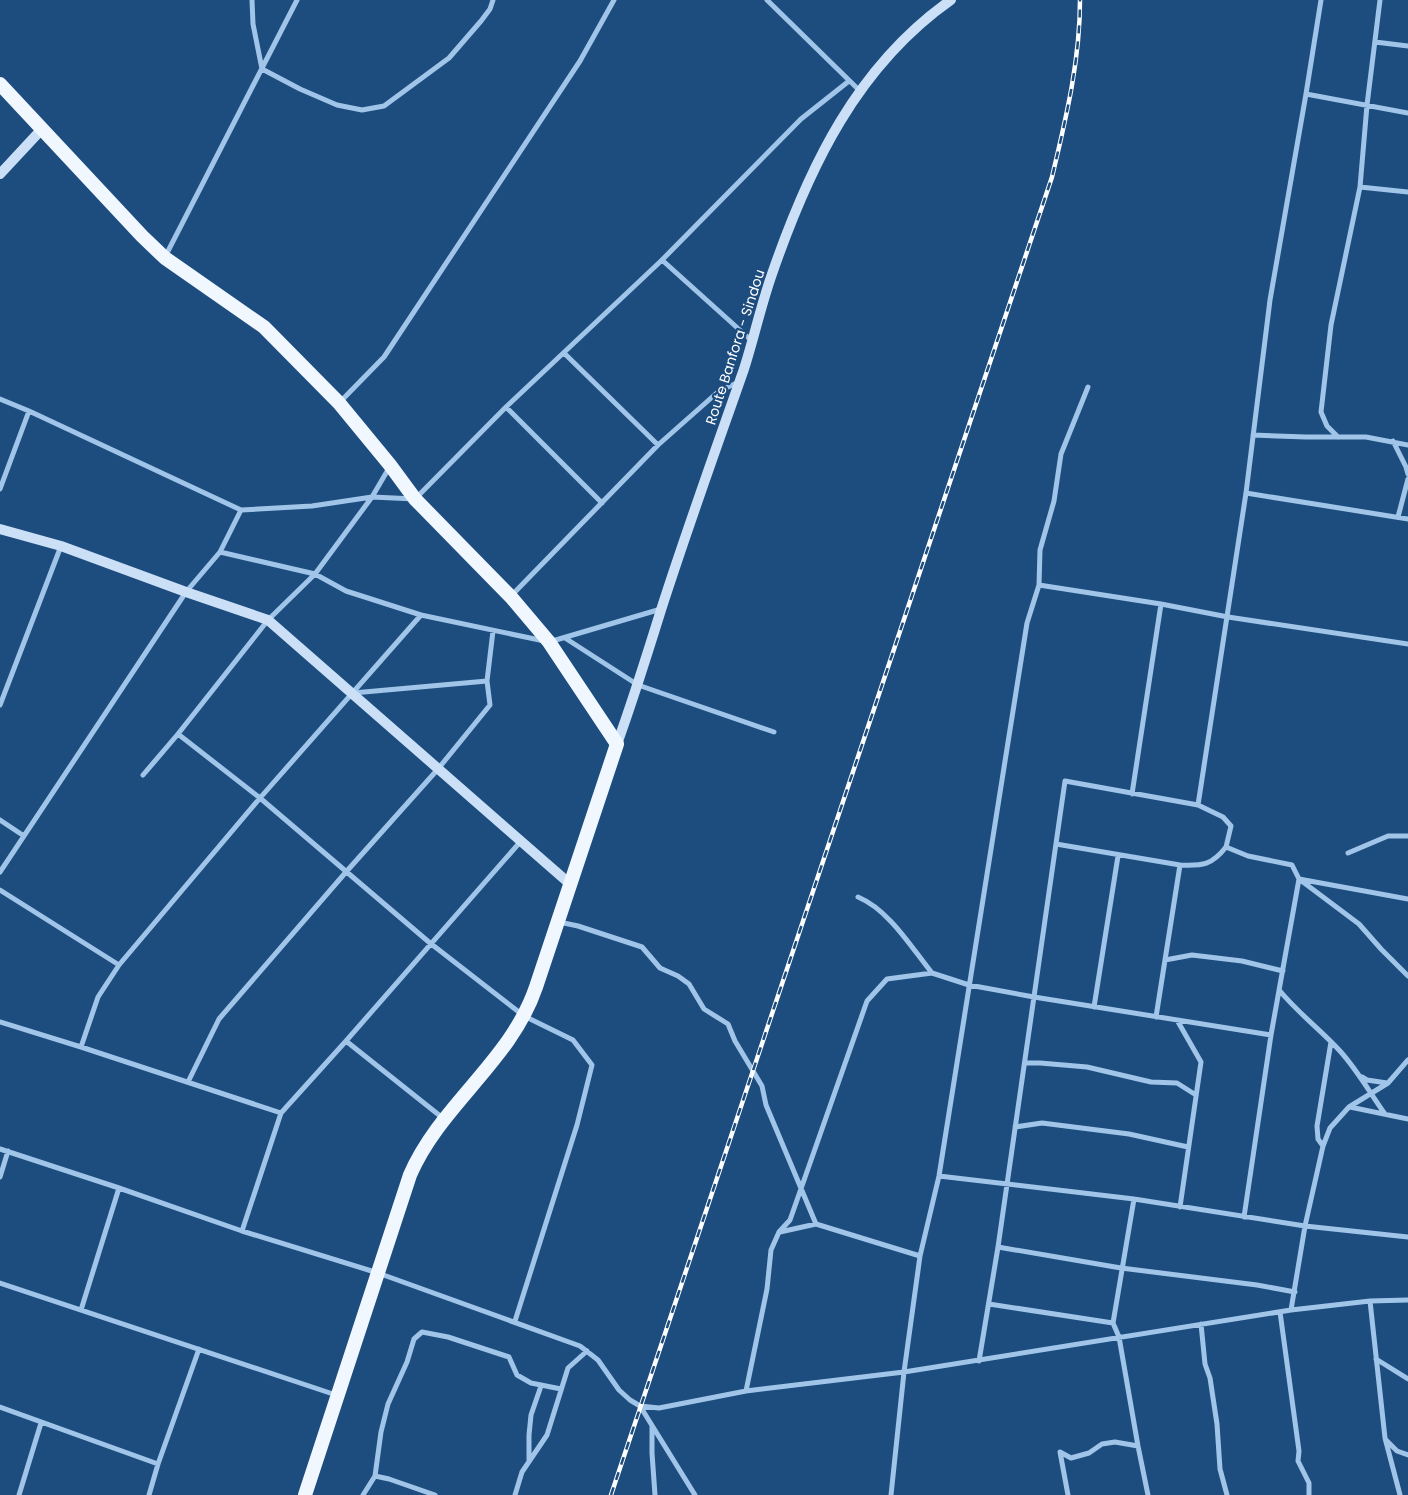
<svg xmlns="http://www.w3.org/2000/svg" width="1408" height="1495" viewBox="0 0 1408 1495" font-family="Poppins,sans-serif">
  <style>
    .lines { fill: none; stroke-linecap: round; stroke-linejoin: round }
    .minor { stroke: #a0c5e9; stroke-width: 5 }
    .secondary { stroke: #cbe0f7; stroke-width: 10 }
    .trunk { stroke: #f1f7fe; stroke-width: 14 }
    .rail-casing { stroke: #fff; stroke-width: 4.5 }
    .rail { stroke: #1d4d7f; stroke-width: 2.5; stroke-dasharray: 8; stroke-linecap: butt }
    .labels { text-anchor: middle; stroke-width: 4.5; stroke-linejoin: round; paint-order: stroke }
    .street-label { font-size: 14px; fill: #fff; stroke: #1d4d7f }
  </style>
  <rect width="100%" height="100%" fill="#1d4d7f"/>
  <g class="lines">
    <path class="minor" d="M252,0L253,24L262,69L300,89L337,105L362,110L384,106L449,58L481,21L490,9L493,0
      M767,0L860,91
      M1380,0L1367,105L1360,187L1408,192
      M1375,42L1408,46
      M1306,94L1408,113
      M165,257L297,0
      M662,260L752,341
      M564,353L658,445
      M0,399L29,411L241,510L312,506L372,497L415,499L506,407L662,260L801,119L849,81
      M340,402L384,357L580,61L614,0
      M506,407L602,503
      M1253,435L1306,437H1366L1408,445
      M1338,437L1327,426L1321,412L1331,325L1360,187
      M1393,441L1406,467L1408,474
      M0,489L29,411
      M1246,493L1408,519
      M1398,517L1408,479
      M220,552L315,574L346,591L421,615L549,642L661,609
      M1039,585L1161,604L1228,617L1408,644
      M511,596L658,445L719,391L739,382
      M565,638L638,685L774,732
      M353,693L487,681
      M0,705L61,546
      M178,734L260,798L430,943L524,1016L573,1040L592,1065L577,1125L515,1321
      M143,775L178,734L268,620L315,574L372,497L389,468
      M1132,794L1161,604
      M1198,805L1246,493L1270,300L1306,94L1321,0
      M0,820L24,836
      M1056,844L1180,865L1156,1017
      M1348,853L1388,836H1408
      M1180,865C1203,866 1212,865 1226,847
      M0,872L186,592L220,552L241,510
      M0,890L119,965
      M858,897C889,910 911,947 932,973
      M559,922L578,926L642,947L660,968L678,976L689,984L704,1009L728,1024L735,1041L762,1086L766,1105L816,1224
      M1165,960L1192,955L1242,961L1283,971
      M1280,991C1298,1013 1321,1030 1340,1051C1358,1071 1370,1093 1385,1114
      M1094,1007L1118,856
      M1177,1020L1201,1062L1180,1207
      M0,1022L81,1047L281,1113
      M346,1041L444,1119
      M81,1047L98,997L119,965L260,798L421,615
      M1025,1063H1040L1087,1067L1151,1082L1177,1083L1196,1095
      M1362,1077L1367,1080L1387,1083
      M188,1082L219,1019L346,872L438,769L490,705L487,681L493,631
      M1350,1107L1408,1119
      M1015,1127L1042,1123L1129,1134L1188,1147
      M1323,1146L1318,1139L1317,1126L1331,1042
      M0,1149L119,1188L242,1231L378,1273L580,1346L598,1360L619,1390L630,1400L640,1406L659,1408L746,1391L904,1372L1291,1310L1370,1301L1408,1300
      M939,1176L1134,1199L1305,1226L1408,1237
      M0,1177L8,1151
      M1134,1199L1113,1323L1119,1337L1138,1446L1148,1495
      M1244,1217L1271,1035L1299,879L1408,899
      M242,1231L281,1113L346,1041L521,841
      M780,1232L816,1224L920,1256
      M998,1247L1121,1268L1257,1285L1295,1292
      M0,1283L336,1395
      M1370,1301L1385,1438L1400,1495
      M989,1304L1113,1323
      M81,1310L119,1188
      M1291,1310L1305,1226L1323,1146L1330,1128L1349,1107L1388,1083L1408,1060
      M1280,1312L1299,1451L1298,1461L1309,1483V1495
      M1201,1324L1205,1364L1210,1378L1217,1424L1220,1469L1227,1495
      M1376,1359L1408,1379
      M979,1361L998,1247L1065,781L1198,805L1223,817L1231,826L1226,847L1248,856L1292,865L1299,879L1359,924L1381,949L1408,976
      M746,1391L767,1289L771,1250L779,1232L790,1220L867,1001L887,979L932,973L969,985L1034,997L1271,1035
      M640,1406L695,1495
      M0,1407L158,1464
      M652,1426V1453L655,1495
      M1386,1440L1397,1451L1408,1455
      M529,1460V1435L531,1415L541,1386
      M375,1476L381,1432L388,1404L407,1362L414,1339L422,1332L448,1337L509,1357L517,1375L531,1383L561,1389
      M19,1495L41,1423
      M149,1495L158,1464L199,1349
      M363,1495L375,1476L389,1479L435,1495
      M515,1495L522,1472L547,1435L568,1368L587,1351
      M891,1495L904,1372L920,1256L939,1176L1027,623L1039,585L1040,550L1054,501L1061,454L1088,387
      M1068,1495L1060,1452L1071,1458L1089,1453L1102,1444L1115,1442L1138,1446"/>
    <path class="secondary" d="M0,174L41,130
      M0,529L61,546L186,592L268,620L570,884
      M617,744C633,700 647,655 661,610C687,529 716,449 744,369C754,338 761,305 772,274C809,167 857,66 951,0"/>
    <path class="trunk" d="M0,84L142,236L165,258L264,327L339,403L390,465L415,499L511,597L549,642L617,744L536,987C511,1061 440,1105 410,1175L305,1495"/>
    <defs>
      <path id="rail" d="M611,1495L1052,177C1066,118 1080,61 1080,0"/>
    </defs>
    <use href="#rail" class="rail-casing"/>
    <use href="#rail" class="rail"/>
  </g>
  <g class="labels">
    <g class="street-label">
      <text transform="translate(735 347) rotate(-72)" y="5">Route Banfora - Sindou</text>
    </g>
  </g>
</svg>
